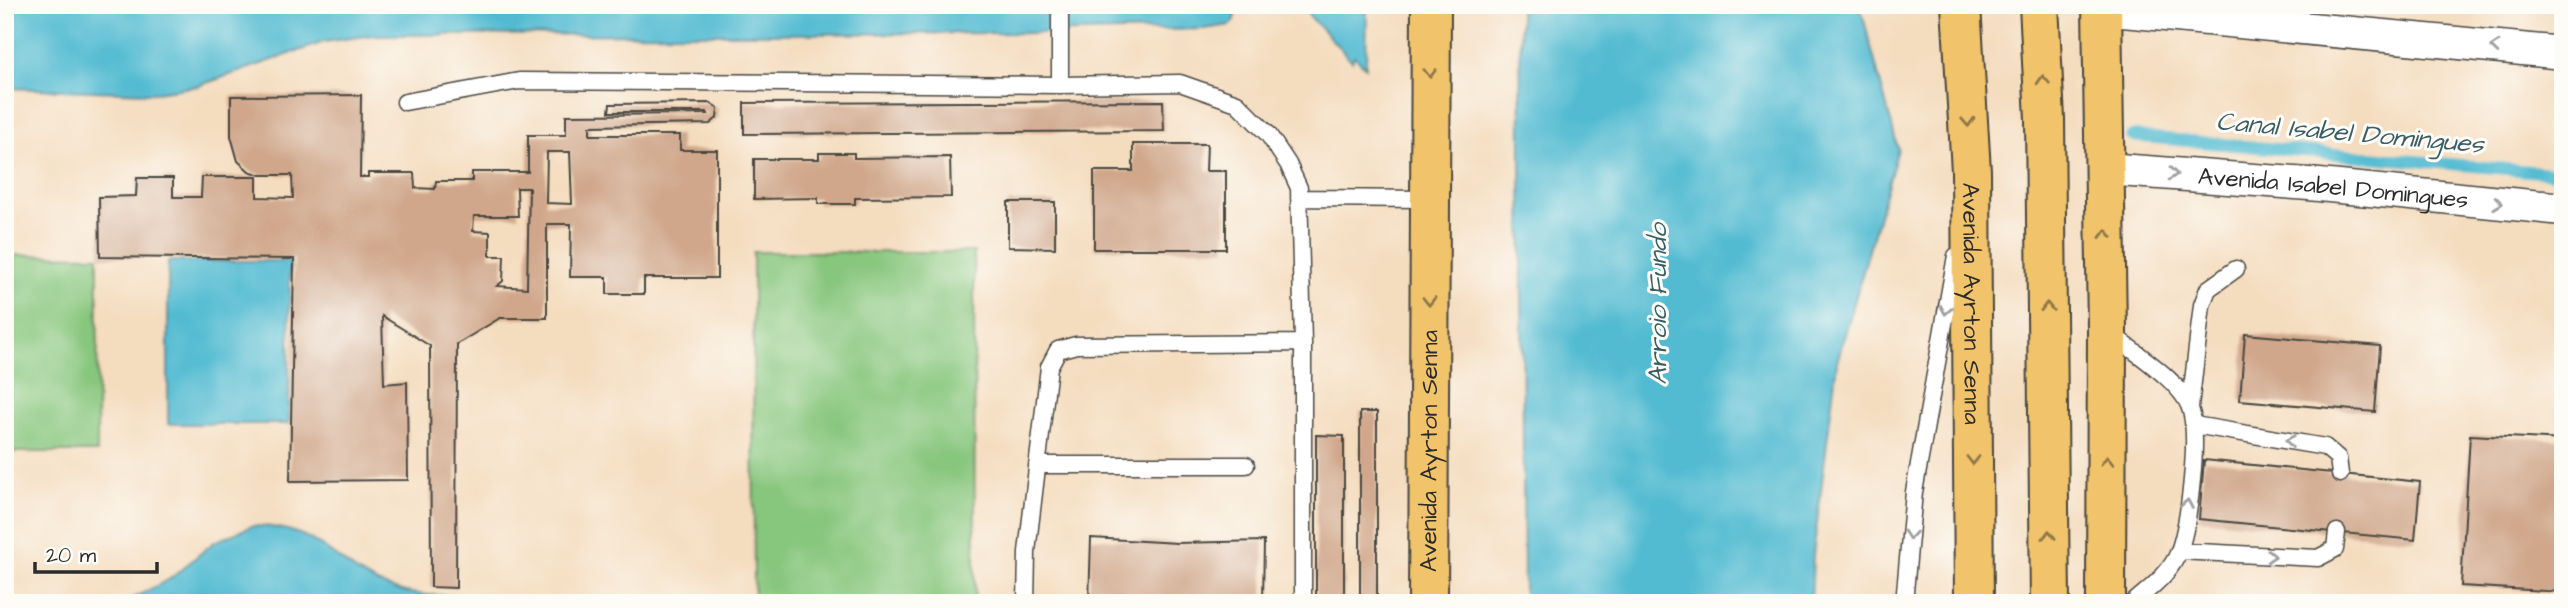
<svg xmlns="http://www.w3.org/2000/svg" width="2568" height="608" viewBox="0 0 2568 608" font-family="'Architects Daughter',sans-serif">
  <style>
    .green { fill: #87c67d; stroke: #597854; stroke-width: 2 }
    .water { fill: #53bbd1; stroke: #3f737e; stroke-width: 2 }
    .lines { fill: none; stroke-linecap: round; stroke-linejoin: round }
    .stream { stroke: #53bbd1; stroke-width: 12 }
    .building { fill: #d0a78b; fill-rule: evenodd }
    .service-casing { stroke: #494641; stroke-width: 19 }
    .minor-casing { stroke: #494641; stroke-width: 35 }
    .trunk-casing { stroke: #494641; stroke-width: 42 }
    .motorway-casing { stroke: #494641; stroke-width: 42 }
    .service { stroke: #fff; stroke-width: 16 }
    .minor { stroke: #fff; stroke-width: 32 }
    .trunk { stroke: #f1c36a; stroke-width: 38 }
    .motorway { stroke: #f1c36a; stroke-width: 38 }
    .oneway { stroke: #a0a0a0 }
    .oneway2 { stroke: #8e774a }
    .labels { text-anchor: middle; stroke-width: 6; stroke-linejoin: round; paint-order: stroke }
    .street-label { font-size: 24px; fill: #2b2b2b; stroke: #fdfcf7 }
    .water-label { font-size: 26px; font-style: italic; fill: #395d65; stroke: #fdfcf7 }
  </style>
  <rect width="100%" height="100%" fill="#fdfcf7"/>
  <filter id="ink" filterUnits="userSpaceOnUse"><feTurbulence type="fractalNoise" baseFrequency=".0143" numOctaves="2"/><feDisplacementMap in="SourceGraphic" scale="14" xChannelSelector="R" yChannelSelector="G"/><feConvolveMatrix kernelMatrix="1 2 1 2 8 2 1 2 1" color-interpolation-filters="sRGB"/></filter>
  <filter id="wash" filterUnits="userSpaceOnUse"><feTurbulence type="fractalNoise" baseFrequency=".00686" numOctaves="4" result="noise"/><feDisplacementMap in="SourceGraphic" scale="28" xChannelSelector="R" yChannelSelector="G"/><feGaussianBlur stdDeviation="1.57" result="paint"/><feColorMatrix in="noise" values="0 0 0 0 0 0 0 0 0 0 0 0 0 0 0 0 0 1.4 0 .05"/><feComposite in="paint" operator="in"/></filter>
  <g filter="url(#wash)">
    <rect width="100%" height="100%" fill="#f4dcbe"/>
    <path class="green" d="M753,252H974L975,603H754Z
      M5,255L98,256L97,452H5Z"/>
    <path class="water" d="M5,5H1232L1235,6V20L1231,25L1204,29L1039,33L373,35L324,42L198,86L149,93L5,88Z
      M1304,5H1367L1366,67L1354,56L1352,61L1302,8Z
      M1520,5H1860L1898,149L1837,362L1813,555L1811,603H1524Z
      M168,261H290L289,424H168Z
      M252,526C323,525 333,568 388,587C431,603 478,589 522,603H124L170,579L214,542Z"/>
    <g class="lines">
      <path class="stream" d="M2132,136L2563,174"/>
    </g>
    <g id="blocks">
      <path class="building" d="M361,95L360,177H368V173H414L415,188L435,189L436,181H472V172H528V135H566V115L708,114L707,112H609L610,104L710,103L718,108L717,118L710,124L590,126V135H680V150H717V278H644V294H607V277H570L571,224H547V318H500L457,344L456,588L431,587L430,346L382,316L384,384L407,382L408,480L290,481L294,259L100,257L99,197L136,196L137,178H173V197H201L202,177H257V197L293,198L292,175H261L249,171L238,161L231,136V96ZM547,152H570L572,204L546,203ZM517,188H529L527,288L497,286L503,281L504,256H490V232L473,231L474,216H518Z
        M1163,101L1164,131L744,134V103Z
        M1133,144H1207L1206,171H1226V249H1094V171H1133Z
        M819,153H854V158L950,157L951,197L855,198V204H818V198L754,199V159H819Z
        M1008,202H1055V248L1008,247Z
        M2245,334L2380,346L2375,412L2240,400Z
        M1360,412H1377V603H1360Z
        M1316,435L1344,436V603H1316Z
        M2470,435L2563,440V592L2461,586Z
        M2204,460L2420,482L2415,540L2199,519Z
        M1091,538L1177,543L1264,541L1263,603H1089Z"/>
    </g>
  </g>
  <g filter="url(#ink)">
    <use href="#blocks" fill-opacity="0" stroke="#494641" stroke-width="2"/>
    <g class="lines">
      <defs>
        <path id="service" d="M1060,5V85
          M405,102L519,81L1060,85L1180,83L1237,103L1268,134L1288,164L1299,188L1303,343V603
          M1299,198L1429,199
          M2109,332C2132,351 2181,381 2190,408C2200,435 2189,524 2179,551C2171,573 2150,588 2133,603
          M2190,407L2202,305L2208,289L2236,269
          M2194,425L2325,447L2338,458L2340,474
          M1037,465H1246
          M2179,551L2318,558L2335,549L2337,532
          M1026,603L1027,552L1049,367L1058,350L1076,345L1303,343
          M1904,603L1914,492L1956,256"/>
        <g id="minor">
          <path d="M2102,9L2563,53"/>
          <path id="s1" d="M2105,169L2309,184L2563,209"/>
        </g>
        <g id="trunk">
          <path d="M2102,5L2107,330L2106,603"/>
          <path id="s2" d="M1428,603L1431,5"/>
        </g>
        <g id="motorway">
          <path id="s3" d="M1961,5L1971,171L1974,603"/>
          <path d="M2039,5L2045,119L2050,603"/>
        </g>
      </defs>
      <use href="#service" class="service-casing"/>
      <use href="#minor" class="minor-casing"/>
      <use href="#trunk" class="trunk-casing"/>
      <use href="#motorway" class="motorway-casing"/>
      <use href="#service" class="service"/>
      <use href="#minor" class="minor"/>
      <use href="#trunk" class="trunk"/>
      <use href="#motorway" class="motorway"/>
    </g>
    <defs><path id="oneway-chevron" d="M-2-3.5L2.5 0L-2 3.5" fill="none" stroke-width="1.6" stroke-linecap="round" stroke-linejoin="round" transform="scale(1.75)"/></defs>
    <g class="oneway">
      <use href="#oneway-chevron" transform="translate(2495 47) rotate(-175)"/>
      <use href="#oneway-chevron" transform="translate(2173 174) rotate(4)"/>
      <use href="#oneway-chevron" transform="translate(2498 203) rotate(6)"/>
      <use href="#oneway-chevron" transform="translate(1946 310) rotate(100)"/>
      <use href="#oneway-chevron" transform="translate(2290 441) rotate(-171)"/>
      <use href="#oneway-chevron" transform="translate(2187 504) rotate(-80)"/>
      <use href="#oneway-chevron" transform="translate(1910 535) rotate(95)"/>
      <use href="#oneway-chevron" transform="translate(2271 556) rotate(3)"/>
    </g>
    <g class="oneway2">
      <use href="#oneway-chevron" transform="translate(1430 73) rotate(90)"/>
      <use href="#oneway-chevron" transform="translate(2043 80) rotate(-93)"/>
      <use href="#oneway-chevron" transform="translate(1968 122) rotate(87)"/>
      <use href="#oneway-chevron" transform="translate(2106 234) rotate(-91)"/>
      <use href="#oneway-chevron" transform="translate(1429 301) rotate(90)"/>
      <use href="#oneway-chevron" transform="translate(2047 307) rotate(-91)"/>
      <use href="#oneway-chevron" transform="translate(1973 460) rotate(90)"/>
      <use href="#oneway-chevron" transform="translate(2107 461) rotate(-90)"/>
      <use href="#oneway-chevron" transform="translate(2049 535) rotate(-91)"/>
    </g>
  </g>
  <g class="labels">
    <g class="street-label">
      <text dy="8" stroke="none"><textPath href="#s1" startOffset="229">Avenida Isabel Domingues</textPath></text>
      <text dy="8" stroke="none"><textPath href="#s3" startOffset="299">Avenida Ayrton Senna</textPath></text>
      <text dy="8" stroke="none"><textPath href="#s2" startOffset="152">Avenida Ayrton Senna</textPath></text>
    </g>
    <g class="water-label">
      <text transform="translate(2350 132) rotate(5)" y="9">Canal Isabel Domingues</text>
      <text transform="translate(1657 304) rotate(-90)" y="9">Arroio Fundo</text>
    </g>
  </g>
  <rect width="2568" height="608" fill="none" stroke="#fdfcf7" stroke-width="28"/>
  <path d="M35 562v10h122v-10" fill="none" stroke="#2b2b2b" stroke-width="3.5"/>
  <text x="46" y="562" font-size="21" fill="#2b2b2b" stroke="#fdfcf7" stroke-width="5" paint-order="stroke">20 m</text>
</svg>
